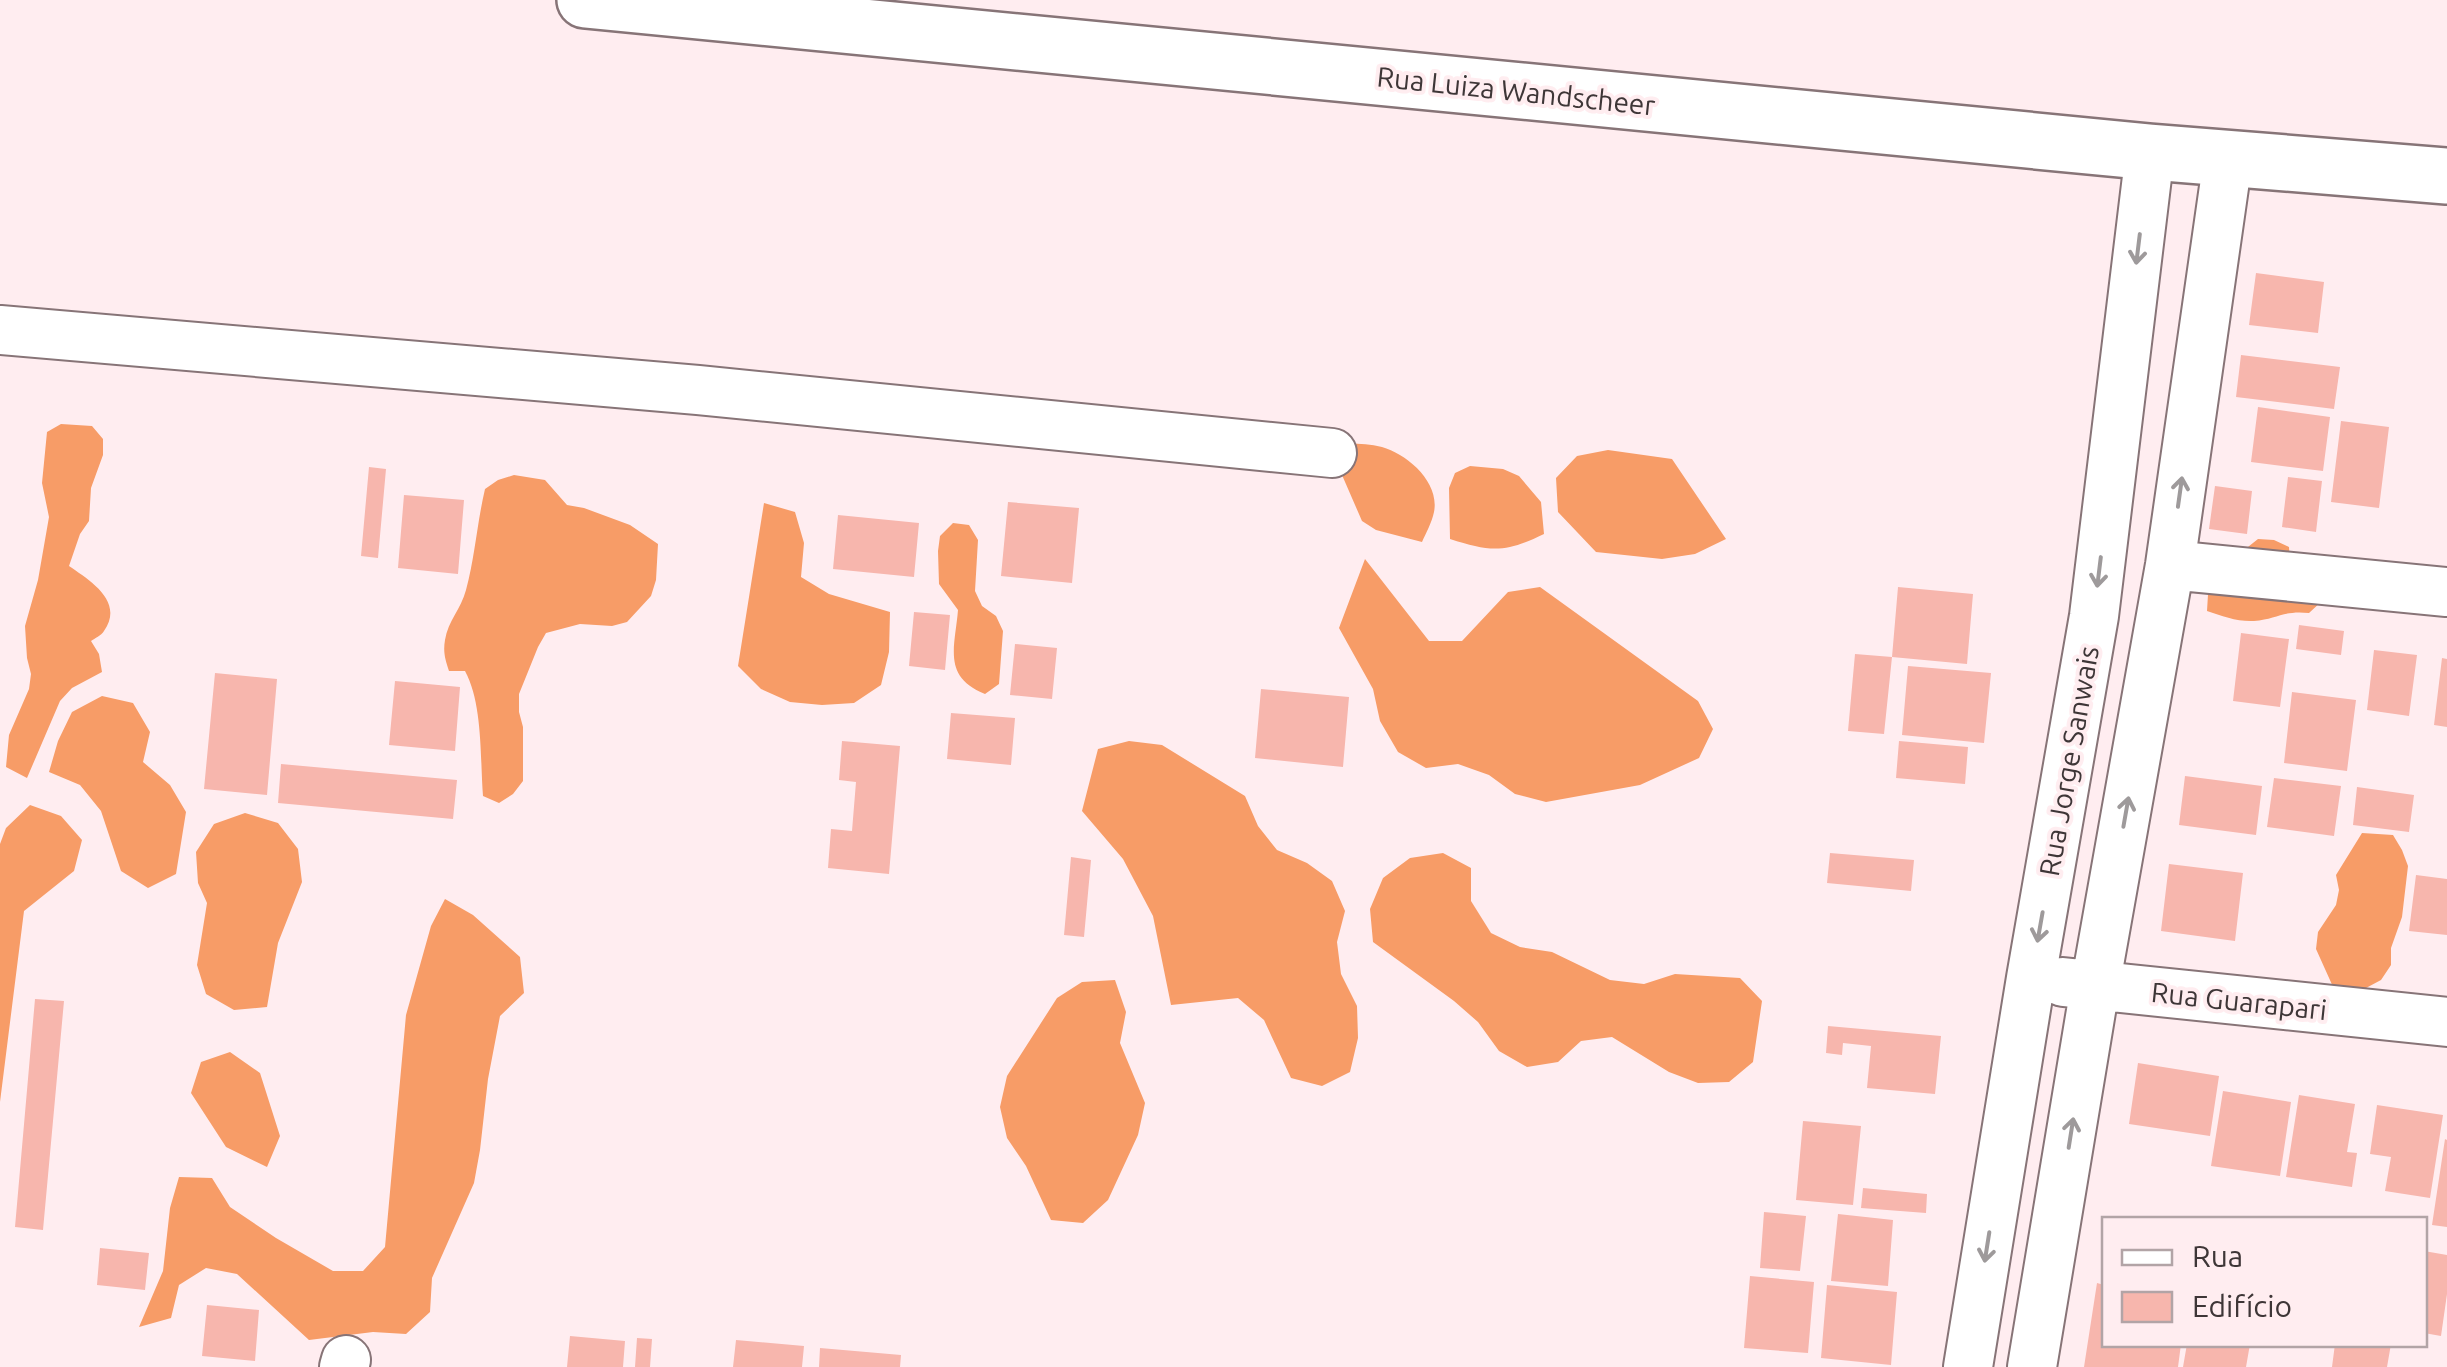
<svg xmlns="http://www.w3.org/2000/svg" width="2447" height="1367" viewBox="0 0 2447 1367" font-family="Ubuntu,sans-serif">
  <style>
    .forest { fill: #f79c67 }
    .building { fill: #f7b6ad }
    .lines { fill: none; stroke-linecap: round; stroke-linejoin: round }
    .street-casing { stroke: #877477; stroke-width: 52 }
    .secondary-casing { stroke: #877477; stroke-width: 60 }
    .street { stroke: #fff; stroke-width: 48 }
    .secondary { stroke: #fff; stroke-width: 55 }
    .oneway { stroke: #9e9a9b }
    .labels { text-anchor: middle; stroke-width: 8; stroke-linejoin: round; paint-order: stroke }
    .street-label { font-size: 28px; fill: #3e3637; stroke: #ffedf0 }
  </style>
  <rect width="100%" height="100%" fill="#ffedf0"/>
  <path class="forest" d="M61,424L92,426L103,439V455L91,488L89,521L80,534L69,566C89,580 125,601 104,631C101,636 95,638 91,641L99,654L102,672L72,688L60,701L27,778L6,767L9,735L29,689L31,674L27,658L25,626L38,580L49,517L42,483L47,432Z
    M1349,443C1360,444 1371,444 1382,447C1407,454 1440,482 1434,512C1432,522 1426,533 1422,542L1376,530L1362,521L1342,475V458Z
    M1608,450L1672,459L1726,539L1695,554L1662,559L1596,552L1558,512L1556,478L1577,456Z
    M1470,466L1503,469L1519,476L1541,502L1544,534C1505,553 1491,552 1450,539L1449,488L1455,473Z
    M514,475L545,480L567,505L584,508L630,525L658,544L656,580L651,596L627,622L612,626L580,624L546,633L538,647L519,694V712L523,727V781L513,794L499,803L483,796C480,758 483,704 465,671H449C445,659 443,652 445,640C448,621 461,609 466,590C475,557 477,523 485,489L498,480Z
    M764,503L795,512L804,543L801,577L829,594L890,612L889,652L881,685L854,703L822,705L790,702L761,689L738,666Z
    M953,523L969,525L978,540L975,591L982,606L996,616L1003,631L999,684L985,694C942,677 955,647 958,610L939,584L938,551L940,536Z
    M2258,539L2274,540L2289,547L2290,564L2322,601L2309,613C2284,610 2277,619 2254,621C2238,622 2222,616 2207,611L2209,578Z
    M1365,559L1429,641H1462L1508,592L1540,587L1698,701L1713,729L1699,758L1640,785L1546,802L1515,794L1489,775L1458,764L1426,768L1398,752L1380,721L1373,689L1339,628Z
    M102,696L133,703L150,732L143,762L170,785L186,812L176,874L148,888L121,871L101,811L80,785L49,772L58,741L72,712Z
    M1129,741L1162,745L1245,796L1258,826L1277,850L1307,863L1332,881L1345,911L1337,942L1341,974L1357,1006L1358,1038L1350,1072L1322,1086L1291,1078L1264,1020L1238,998L1171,1005L1153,916L1123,859L1082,811L1098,749Z
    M30,805L61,816L82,840L74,871L24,911L0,1102V844L6,828Z
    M245,813L278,823L298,849L302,882L278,943L267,1007L234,1010L206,994L197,965L207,903L198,883L196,852L214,824Z
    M2362,833L2393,835L2402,850L2408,866L2402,917L2391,948V965L2381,980L2366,988L2349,991L2334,989L2316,949L2318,932L2336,905L2339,890L2336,875Z
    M1443,853L1471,868V901L1491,933L1520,947L1552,952L1610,980L1644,984L1675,974L1740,978L1762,1001L1753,1062L1729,1082L1698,1083L1669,1072L1612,1037L1581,1041L1558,1062L1527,1067L1499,1051L1478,1022L1454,1001L1373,942L1370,909L1383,878L1410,858Z
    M445,899L473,915L520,957L524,993L500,1016L488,1079L480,1150L474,1183L432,1278L430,1312L406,1334L373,1332L309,1340L237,1274L206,1268L179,1285L171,1318L139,1327L163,1271L170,1208L179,1177L212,1178L230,1207L276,1238L333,1271H363L385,1247L406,1015L431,926Z
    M1115,980L1126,1012L1120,1043L1145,1103L1138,1135L1108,1200L1083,1223L1051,1220L1026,1166L1007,1138L1000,1107L1007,1076L1057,998L1082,982Z
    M230,1052L260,1073L280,1136L267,1167L226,1147L191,1093L201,1062Z"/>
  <path class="building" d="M2256,273L2324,282L2318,333L2249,325Z
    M2241,355L2340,367L2334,409L2236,397Z
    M2258,407L2330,417L2323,471L2251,462Z
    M2341,421L2389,427L2379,508L2331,502Z
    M369,467L386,469L378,558L361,556Z
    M2288,477L2322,481L2316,532L2282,527Z
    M2215,486L2252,491L2247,534L2209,529Z
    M404,495L464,500L458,574L398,568Z
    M1008,502L1079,508L1072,583L1001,576Z
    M838,515L919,523L914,577L833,569Z
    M1898,587L1973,594L1967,664L1892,657Z
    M914,612L950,615L945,670L909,666Z
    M2299,625L2344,631L2341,655L2296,649Z
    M2241,633L2289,639L2280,707L2233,701Z
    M1015,644L1057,648L1052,699L1010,695Z
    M2374,650L2417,655L2409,716L2367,710Z
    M1855,654L1892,657L1884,734L1848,731Z
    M2442,658L2447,659V727L2434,725Z
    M1908,666L1991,673L1984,743L1902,735Z
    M215,673L277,679L267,795L204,789Z
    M395,681L460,687L455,751L389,745Z
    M1261,689L1349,697L1343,767L1255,758Z
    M2292,692L2356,700L2347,771L2284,763Z
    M951,713L1015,718L1011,765L947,759Z
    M842,741L900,746L889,874L828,868L831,829L852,831L856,782L839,780Z
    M1899,741L1968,747L1965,784L1896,778Z
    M281,764L457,780L453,819L278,803Z
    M2185,776L2262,786L2256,835L2179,825Z
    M2274,778L2341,786L2334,836L2267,827Z
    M2357,787L2414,795L2409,832L2353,825Z
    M1830,853L1914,860L1911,891L1827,883Z
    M1071,857L1091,860L1084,937L1064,935Z
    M2169,864L2243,873L2235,941L2161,931Z
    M2416,875L2447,879V935L2409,931Z
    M35,999L64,1001L43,1230L15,1227Z
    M1828,1026L1941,1036L1935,1094L1867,1088L1871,1046L1843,1043L1842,1055L1826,1053Z
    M2138,1063L2219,1076L2210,1136L2129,1124Z
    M2223,1091L2291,1102L2280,1176L2211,1166Z
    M2299,1095L2355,1104L2347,1152L2357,1153L2352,1187L2286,1177Z
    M2377,1105L2443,1115L2430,1198L2385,1191L2391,1157L2370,1154Z
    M1803,1121L1861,1126L1853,1205L1796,1200Z
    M2445,1139L2447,1140V1227L2432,1225Z
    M1863,1188L1927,1194L1926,1213L1861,1208Z
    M1764,1212L1806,1216L1800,1271L1760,1268Z
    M1838,1214L1893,1220L1888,1286L1831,1281Z
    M100,1248L149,1253L145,1290L97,1285Z
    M2424,1251L2447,1255V1294L2441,1336L2424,1333Z
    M1750,1276L1814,1282L1808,1353L1744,1348Z
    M2097,1283L2104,1285V1344H2181L2178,1367H2084Z
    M1827,1285L1897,1292L1891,1365L1821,1358Z
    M207,1305L259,1310L255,1361L202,1356Z
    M570,1336L625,1341L623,1367H567Z
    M637,1338L652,1339L650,1367H635Z
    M736,1340L804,1346L802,1367H733Z
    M2187,1344H2250L2246,1367H2183Z
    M2335,1344H2391L2387,1367H2332Z
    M820,1348L901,1355L900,1367H819Z"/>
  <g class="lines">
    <defs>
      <path id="street" d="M0,330L698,390L1332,453
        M2170,565L2447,592
        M2063,982L2447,1022
        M344,1367L346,1360
        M1968,1367L2031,978L2094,616L2150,152
        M2032,1367L2095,987L2170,565L2228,159"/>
      <path id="secondary" d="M585,0L2150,152L2447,176"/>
    </defs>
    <use href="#street" class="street-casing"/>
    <use href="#secondary" class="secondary-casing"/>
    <use href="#street" class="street"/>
    <use href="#secondary" class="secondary"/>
  </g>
  <defs><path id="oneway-shaft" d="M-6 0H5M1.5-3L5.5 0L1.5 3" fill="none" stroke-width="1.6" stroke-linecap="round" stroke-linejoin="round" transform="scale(2.5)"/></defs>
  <g class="oneway">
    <use href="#oneway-shaft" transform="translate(2138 249) rotate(97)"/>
    <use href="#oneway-shaft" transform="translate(2180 492) rotate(-82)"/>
    <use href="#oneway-shaft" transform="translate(2099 572) rotate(97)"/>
    <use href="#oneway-shaft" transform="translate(2126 812) rotate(-80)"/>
    <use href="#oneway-shaft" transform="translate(2040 927) rotate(100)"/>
    <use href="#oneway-shaft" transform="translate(2071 1133) rotate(-81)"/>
    <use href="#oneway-shaft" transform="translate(1987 1247) rotate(99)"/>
  </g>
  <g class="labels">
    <g class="street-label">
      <text transform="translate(1516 91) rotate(6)" y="10">Rua Luiza Wandscheer</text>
      <text transform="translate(2069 761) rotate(-80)" y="10">Rua Jorge Sanwais</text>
      <text transform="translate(2239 1001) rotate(6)" y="10">Rua Guarapari</text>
    </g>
  </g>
  <rect x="2102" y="1217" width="325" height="130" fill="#ffedf0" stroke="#b2a4a6" stroke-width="2.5"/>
  <rect x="2122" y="1250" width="50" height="15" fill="#ffffff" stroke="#b2a4a6" stroke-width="2.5"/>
  <text x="2192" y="1267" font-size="30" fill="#3e3637">Rua</text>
  <rect x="2122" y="1292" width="50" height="30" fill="#f7b6ad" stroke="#b2a4a6" stroke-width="2.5"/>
  <text x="2192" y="1317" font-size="30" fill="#3e3637">Edifício</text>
</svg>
